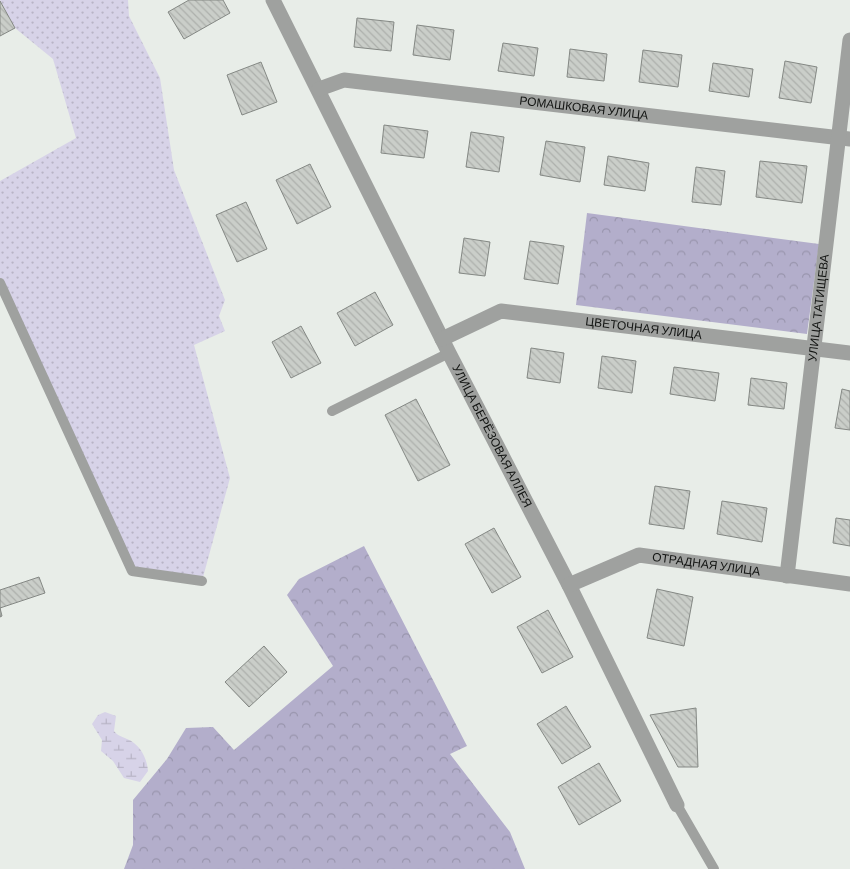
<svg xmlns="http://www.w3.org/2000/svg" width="850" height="869" viewBox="0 0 850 869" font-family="Barlow,sans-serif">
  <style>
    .grass { fill: url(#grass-dots) }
    .forest { fill: url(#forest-crowns) }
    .wetland { fill: url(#wetland-marsh) }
    .building { fill: url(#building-back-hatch); stroke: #848884 }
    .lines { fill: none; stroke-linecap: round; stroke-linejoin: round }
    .lane { stroke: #9fa19f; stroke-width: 10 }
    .street { stroke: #9fa19f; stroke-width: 15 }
    .labels { text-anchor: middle; stroke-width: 4.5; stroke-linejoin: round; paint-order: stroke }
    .street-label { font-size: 12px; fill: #131513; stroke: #f6faf5 }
  </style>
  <defs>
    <pattern id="grass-dots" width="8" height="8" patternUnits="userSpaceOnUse" patternTransform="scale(1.25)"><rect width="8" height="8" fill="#d7d3e8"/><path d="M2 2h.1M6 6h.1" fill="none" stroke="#b8b4c6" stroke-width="1.8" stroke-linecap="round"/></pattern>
    <pattern id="forest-crowns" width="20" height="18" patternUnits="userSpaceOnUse" patternTransform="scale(1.25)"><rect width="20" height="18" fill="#b3aecb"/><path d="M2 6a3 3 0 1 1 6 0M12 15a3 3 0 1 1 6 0" fill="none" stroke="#9995ad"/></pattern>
    <pattern id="wetland-marsh" width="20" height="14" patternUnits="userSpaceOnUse" patternTransform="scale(1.25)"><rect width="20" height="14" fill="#d7d3e8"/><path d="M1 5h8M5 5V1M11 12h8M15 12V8" fill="none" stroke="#b8b4c6"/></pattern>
    <pattern id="building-back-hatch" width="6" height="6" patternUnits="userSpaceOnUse" patternTransform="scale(1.25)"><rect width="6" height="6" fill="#cacec9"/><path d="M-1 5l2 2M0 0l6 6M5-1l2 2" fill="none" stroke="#adb0ac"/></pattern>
  </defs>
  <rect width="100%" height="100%" fill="#e8ede8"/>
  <path class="grass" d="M0,0H128L129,16L160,78L174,170L225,300L219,316L225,331L194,345L230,478L202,581L132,571L0,283V181L76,138L53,59L15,28Z"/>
  <path class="forest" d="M587,213L819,244L807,334L576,305Z
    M364,546L467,746L450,754L510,832L525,869H124L133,845V800L167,759L186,728L213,727L234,750L333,666L287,595L299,579Z"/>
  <path class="wetland" d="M105,712L116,716L114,731C118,736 121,736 127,739C140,744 147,758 148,771L140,782L124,778L113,761L101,751L102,740L92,724L98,715Z"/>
  <path class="building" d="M189,0H223L230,13L184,39L168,12Z
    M0,1L15,28L0,36Z
    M357,18L394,22L391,51L354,47Z
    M417,25L454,30L450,60L413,55Z
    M503,43L538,48L534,76L498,71Z
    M570,49L607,54L604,81L567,77Z
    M643,50L682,55L678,87L639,82Z
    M785,61L817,67L811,103L779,98Z
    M261,62L277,102L242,115L227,75Z
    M713,63L753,69L749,97L709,91Z
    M384,125L428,131L424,158L381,153Z
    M471,132L504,137L499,172L466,167Z
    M546,141L585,147L580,182L540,175Z
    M608,156L649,163L645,191L604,185Z
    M760,161L807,166L802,203L756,197Z
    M310,164L331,207L297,224L276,180Z
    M696,167L725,171L721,205L692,202Z
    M246,202L267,249L237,262L216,215Z
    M464,238L490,242L485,276L459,273Z
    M530,241L564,246L558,284L524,279Z
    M375,292L393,325L355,346L337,313Z
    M301,326L321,363L291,378L272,342Z
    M531,348L564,353L560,383L527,378Z
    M602,356L636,361L632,393L598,388Z
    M674,367L719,373L715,401L670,394Z
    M751,378L787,383L784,409L748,405Z
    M842,389L850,391V430L835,428Z
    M416,399L450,465L418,481L385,415Z
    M655,486L690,491L684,529L649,524Z
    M722,501L767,508L762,542L717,534Z
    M836,518L850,520V546L833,543Z
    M494,528L521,577L492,593L465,544Z
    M39,577L45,593L0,608L2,616L0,617V590Z
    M657,589L693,597L684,646L647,638Z
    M548,610L573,657L542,673L517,627Z
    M264,646L287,672L249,707L225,682Z
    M566,706L591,747L562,764L537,724Z
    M696,708L698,767H678L650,715Z
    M599,763L621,801L579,825L558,787Z"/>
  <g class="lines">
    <path class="lane" d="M0,283L132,571L202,581
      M332,411L449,353
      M677,805L714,869"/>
    <g class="street">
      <path id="s1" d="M273,0L449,353L569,585L677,805"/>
      <path id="s2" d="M319,89L344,80L850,139"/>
      <path id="s3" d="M442,339L501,311L850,353"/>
      <path id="s4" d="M787,576L850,40"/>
      <path id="s5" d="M569,585L639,555L850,584"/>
    </g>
  </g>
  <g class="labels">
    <g class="street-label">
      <text dy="4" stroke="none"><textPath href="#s2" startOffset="268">РОМАШКОВАЯ УЛИЦА</textPath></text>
      <text dy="4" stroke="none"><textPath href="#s4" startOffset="270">УЛИЦА ТАТИЩЕВА</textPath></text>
      <text dy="4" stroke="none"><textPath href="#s3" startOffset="209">ЦВЕТОЧНАЯ УЛИЦА</textPath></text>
      <text dy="4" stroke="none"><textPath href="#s1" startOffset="488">УЛИЦА БЕРЁЗОВАЯ АЛЛЕЯ</textPath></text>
      <text dy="4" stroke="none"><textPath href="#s5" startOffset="144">ОТРАДНАЯ УЛИЦА</textPath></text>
    </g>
  </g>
</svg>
